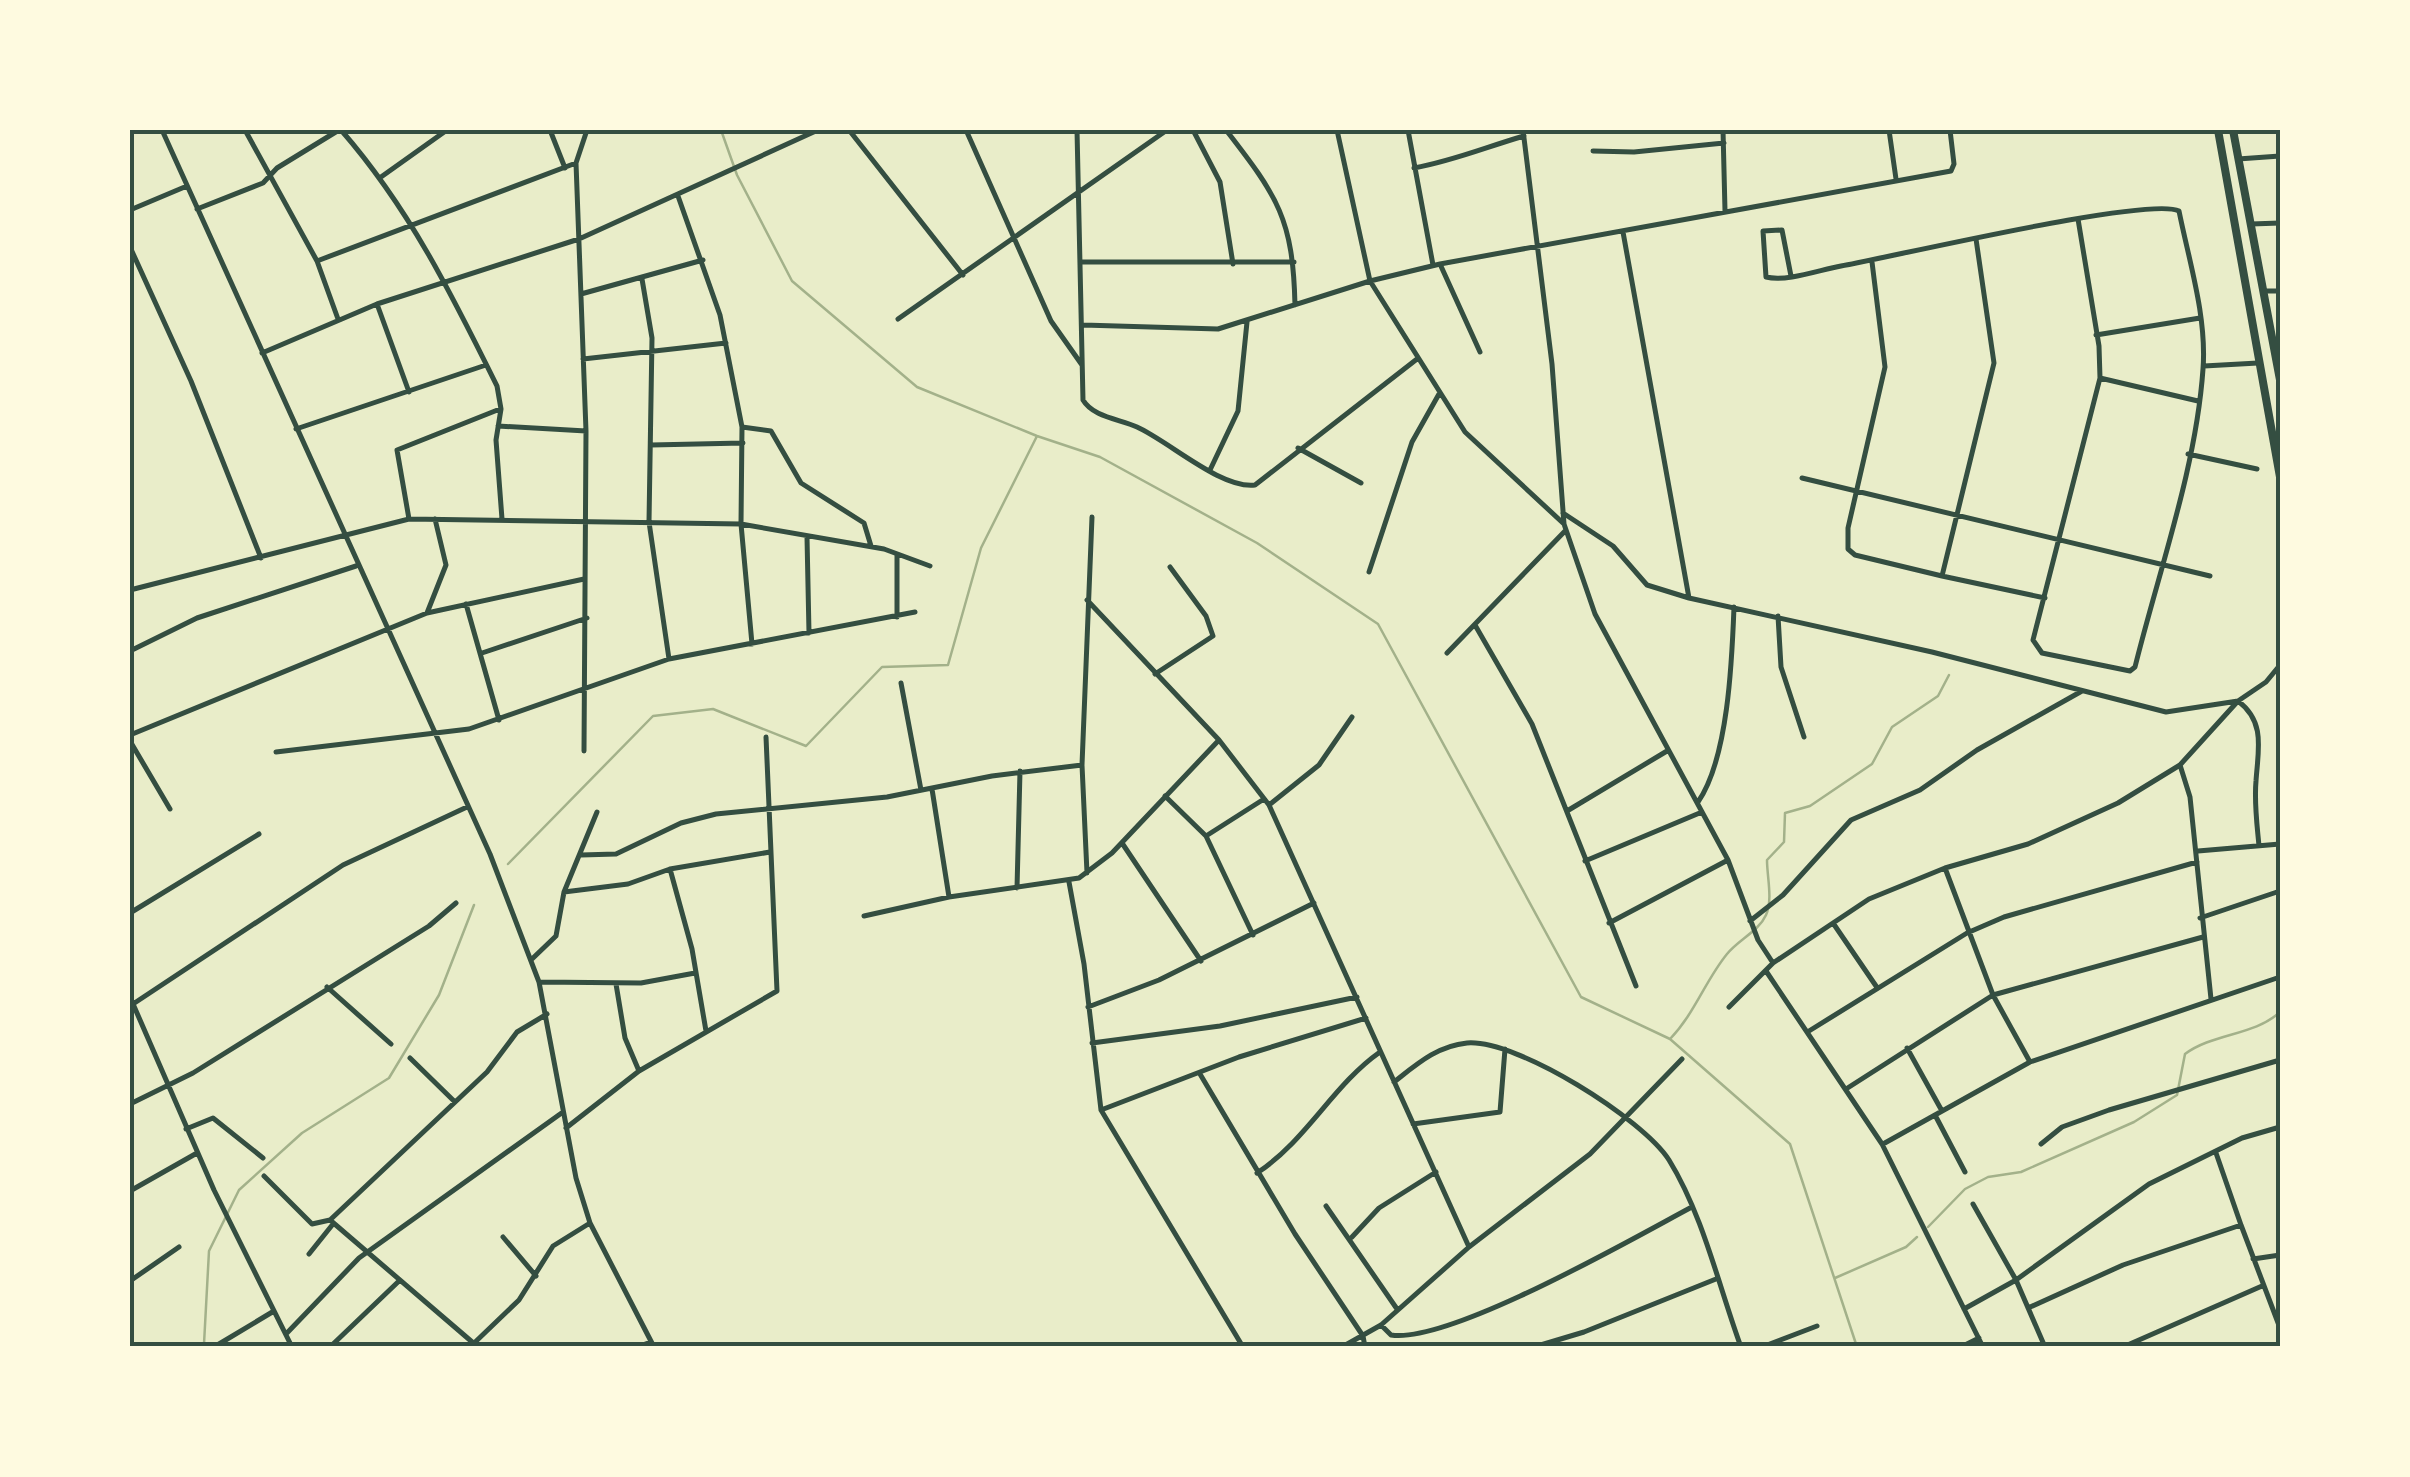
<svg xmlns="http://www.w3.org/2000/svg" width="2410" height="1477" viewBox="0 0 2410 1477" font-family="Mulish,sans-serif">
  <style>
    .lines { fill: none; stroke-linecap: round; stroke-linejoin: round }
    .stream { stroke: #a3b18a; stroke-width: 2.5 }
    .minor { stroke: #344e41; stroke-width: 5 }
    .trunk { stroke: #344e41; stroke-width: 8 }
    .neatline { fill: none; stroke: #344e41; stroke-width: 4 }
  </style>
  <rect width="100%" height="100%" fill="#e9edc9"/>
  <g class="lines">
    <path class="stream" d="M1037,436L1100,457L1257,543L1378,624L1581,997L1670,1039L1790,1144L1857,1347
      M508,864L653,716L713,709L806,746L882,667L948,665L981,548L1037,436L917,387L792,281L737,175L721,130
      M1670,1039C1695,1013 1705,981 1727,954C1738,940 1759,931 1766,915C1773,899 1767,877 1767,860L1784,842L1785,813L1810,806L1872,764L1892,727L1938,696L1949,675
      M1928,1227L1965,1189L1988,1177L2021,1172L2134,1122L2177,1095L2185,1054C2213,1033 2254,1036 2280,1012
      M1835,1278L1906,1247L1917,1237
      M197,1347L204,1344L209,1251L239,1190L302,1133L389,1078L439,995L474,905"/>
    <path class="minor" d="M162,130L490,854L539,982L576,1178L590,1223L654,1347
      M245,130L317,261L338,319
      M341,130C409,208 451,293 497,386L501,409L496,440L502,519
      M550,130L565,168
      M849,130L963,275
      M966,130L1051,321L1082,365
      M1077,130L1083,400C1093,417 1119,419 1137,427C1170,442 1221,489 1255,485L1417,359
      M1193,130L1220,182L1233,264
      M1226,130C1278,197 1293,219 1295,305
      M1337,130L1370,281L1465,432L1564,524
      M1408,130L1433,265
      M1523,130L1552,364L1564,524L1595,614L1728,860L1758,940L1773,963
      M1723,130L1725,211
      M1889,130L1896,179
      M1593,151L1634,152L1724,143
      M2238,159L2280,156
      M1414,168C1453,161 1486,147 1524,136
      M381,177L447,130
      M678,196L720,315L742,427L741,524L752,644
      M197,209L263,183L277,168L339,130
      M130,210L187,186
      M2251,224L2280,223
      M1623,232L1689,598L1932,652L2166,712L2238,701C2266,722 2258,750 2256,781C2254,803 2257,824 2259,846
      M1976,239L1994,363L1942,576L2045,598
      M130,247L191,381L261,558
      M317,261L576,163
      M1082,262H1294
      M1872,262L1885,367L1848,528V549L1855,555L1942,576
      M1440,264L1480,352
      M1791,276L1782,230L1763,231L1766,277C1787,282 1819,270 1841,266C1892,257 2149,196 2179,211C2189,261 2207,317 2203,369C2196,469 2159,570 2135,667L2130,671L2042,653L2033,640L2100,378L2099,346L2078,219
      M642,279L652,338L649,522L669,659
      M2263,291H2280
      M581,294L703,260
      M377,304L409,392
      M898,319L1167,130
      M1083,325L1218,329L1370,281L1440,264L1951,171L1954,164L1950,130
      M2096,335L2200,318
      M262,353L377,304L579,239L818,130
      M583,359L726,343
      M2204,366L2258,363
      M2100,378L2198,401
      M498,426L586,431
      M742,427L771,431L801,483L864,523L871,546
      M296,429L486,365
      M651,445L743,443
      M1298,448L1361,483
      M2188,454L2257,469
      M1210,470L1238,411L1247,322
      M1802,478L2210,576
      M1563,513L1613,546L1647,585L1689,598
      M409,519L397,450L500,409
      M807,537L809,633
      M897,555V617
      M1369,572L1412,442L1439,394
      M130,590L409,519L741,524L884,549L930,566
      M1087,600L1219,740L1269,805L1469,1247
      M466,604L499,720
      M427,613L446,565L435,519
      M1778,616L1781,667L1804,737
      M1475,625L1532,724L1636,986
      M130,651L197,618L356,566
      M482,653L587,618
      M1447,653L1566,530
      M1155,674L1213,636L1206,616L1170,567
      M901,683L921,790
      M130,735L427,613L584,579
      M130,741L170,809
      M584,751L586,431L576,163L587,130
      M276,752L469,729L669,659L915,612
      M2180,765L2190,797L2211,999
      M932,789L949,897
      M1165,796L1206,836L1253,935
      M1698,802C1728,759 1732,661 1734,607
      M1269,805L1319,765L1352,717
      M1567,811L1667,751
      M1206,836L1264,799
      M1122,843L1201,961
      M2198,851L2280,844
      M581,855L616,854L681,823L716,814L887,797L992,776L1082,765
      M1585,861L1702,812
      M1945,868L1993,995L2030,1062
      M670,869L692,949L706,1031
      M1087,873L1082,765L1092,517
      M1069,882L1084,964L1101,1110L1243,1347
      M1017,888L1020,771
      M564,892L628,884L670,869L770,852
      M130,913L259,834
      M864,916L949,897L1079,878L1112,853L1219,740
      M2200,918L2280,891
      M1750,921L1783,895L1851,820L1920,790L1977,750L2082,691
      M1609,923L1728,860
      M1833,923L1876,986
      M532,959L556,936L564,892L597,812
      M1766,971L1882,1144L1983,1347
      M539,982L641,983L695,973
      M616,984L625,1038L639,1071
      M327,987L391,1044
      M130,997L214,1190L292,1347
      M133,1004L343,865L467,807
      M1088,1007L1159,980L1314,903
      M1729,1007L1773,963L1869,899L1945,868L2028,844L2118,803L2180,765L2238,701L2266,682L2280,665
      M1809,1031L1967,933L2004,917L2197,862
      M1092,1043L1220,1026L1357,997
      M1907,1048L1942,1111
      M410,1058L455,1102
      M1200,1074L1295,1234L1363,1336L1365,1347
      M1394,1082C1417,1064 1437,1046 1467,1043C1517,1039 1643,1119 1669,1160C1703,1215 1719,1287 1741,1347
      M1846,1089L1993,995L2203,937
      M130,1104L193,1073L429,926L456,903
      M1101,1110L1239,1057L1366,1018
      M1935,1115L1965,1172
      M1413,1124L1500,1112L1505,1049
      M566,1128L639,1071L777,991L766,737
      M186,1129L213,1118L263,1158
      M1883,1144L2030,1062L2280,977
      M2041,1144L2062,1127L2109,1110L2280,1060
      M2216,1153L2241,1225
      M1257,1173C1307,1140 1333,1085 1380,1052
      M264,1176L312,1224L330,1220L487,1072L517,1032L547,1014
      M130,1191L197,1153
      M1973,1204L2016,1280L2045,1347
      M1326,1206L1397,1309
      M330,1220L478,1347
      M503,1237L536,1276
      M1352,1237L1379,1208L1436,1172
      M309,1254L333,1224
      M2253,1259L2280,1255
      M130,1281L179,1247
      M2028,1308L2123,1265L2241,1225L2280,1328
      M1964,1309L2016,1280L2149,1184L2242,1138L2280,1127
      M1381,1325L1391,1335C1449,1344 1632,1239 1690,1208
      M286,1334L359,1258L563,1112
      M214,1347L274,1311
      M330,1347L399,1281
      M470,1347L519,1300L553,1246L590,1223
      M637,1347L651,1342
      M1342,1347L1381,1325L1469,1247L1590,1154L1682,1059
      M1534,1347L1584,1332L1716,1279
      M1762,1347L1817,1326
      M1961,1347L1979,1338
      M2123,1347L2262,1286"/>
    <path class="trunk" d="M2218,130L2280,477
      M2233,130L2280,380"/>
  </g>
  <rect width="2410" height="1477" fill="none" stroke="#fefae0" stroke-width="265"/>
  <rect x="132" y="132" width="2146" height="1212" class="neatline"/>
</svg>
